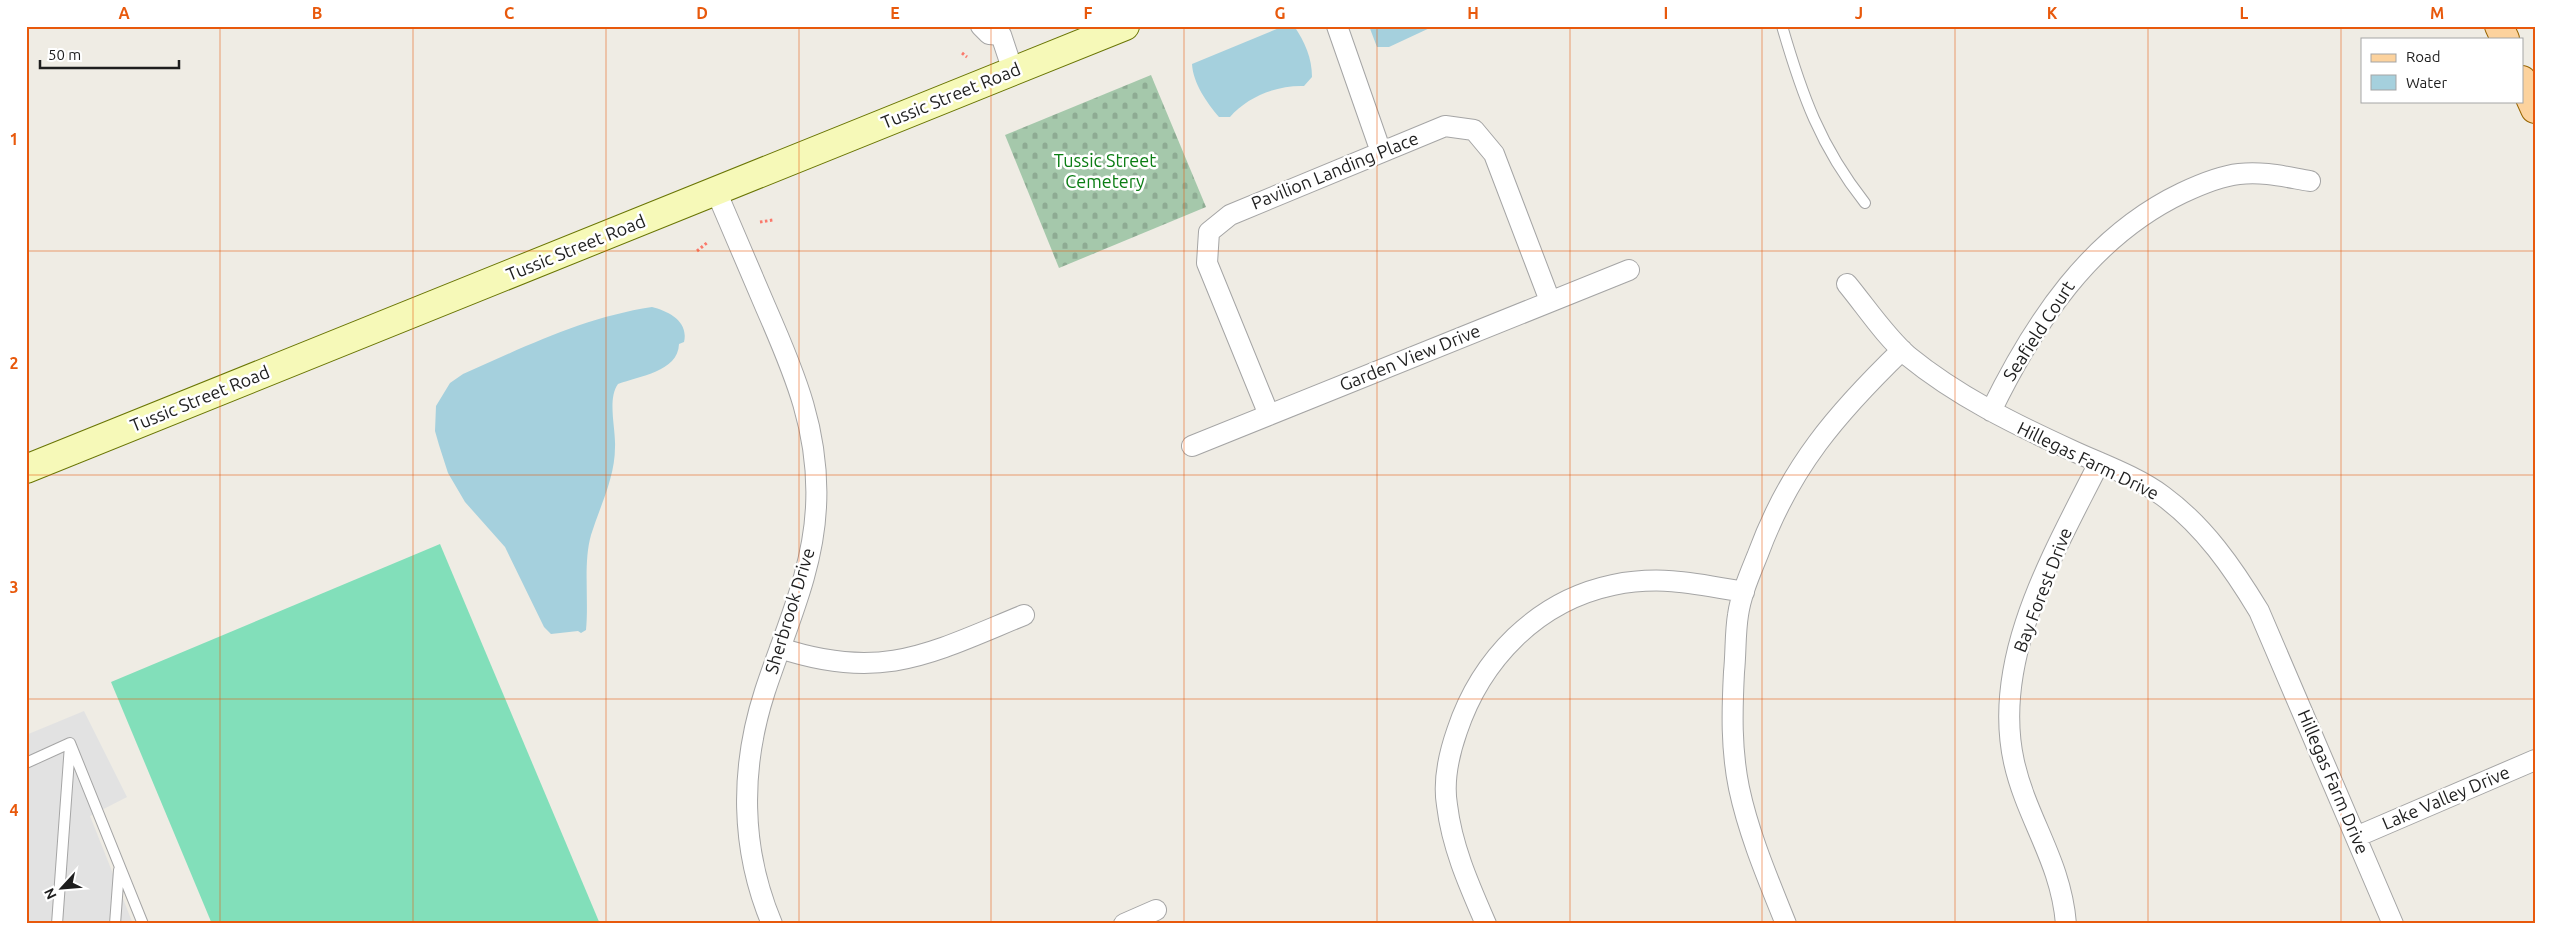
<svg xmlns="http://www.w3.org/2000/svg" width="2561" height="950" viewBox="0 0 2561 950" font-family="Ubuntu,sans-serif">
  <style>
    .cemetery { fill: url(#cemetery-stones) }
    .pitch { fill: #82dfba }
    .parking { fill: #e2e2e2 }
    .water { fill: #a5d0dd }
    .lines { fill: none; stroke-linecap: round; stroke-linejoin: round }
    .lane-casing { stroke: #a5a5a5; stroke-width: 12 }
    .street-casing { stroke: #a5a5a5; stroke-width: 22 }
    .secondary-casing { stroke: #6a7605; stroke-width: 30 }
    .primary-casing { stroke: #996500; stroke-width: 30 }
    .path { stroke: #fa796b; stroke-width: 3; stroke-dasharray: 2.5 2.5; stroke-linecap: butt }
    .lane { stroke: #fff; stroke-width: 10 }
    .street { stroke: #fff; stroke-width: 20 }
    .secondary { stroke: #f6f9b8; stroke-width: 28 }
    .primary { stroke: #fcd29d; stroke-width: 28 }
    .grid { fill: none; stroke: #e8590c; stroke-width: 1; stroke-opacity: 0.55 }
    .labels { text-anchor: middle; stroke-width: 5; stroke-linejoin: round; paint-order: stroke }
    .street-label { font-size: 18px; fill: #1e1e1e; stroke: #fff }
    .park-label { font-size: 18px; fill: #0b7d14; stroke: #fff }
    .neatline { fill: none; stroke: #e8590c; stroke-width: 2 }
    .grid-label { font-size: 16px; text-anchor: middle; font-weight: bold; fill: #e8590c }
  </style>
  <defs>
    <pattern id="cemetery-stones" width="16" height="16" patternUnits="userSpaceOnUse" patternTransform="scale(1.25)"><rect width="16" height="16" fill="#a5c8ab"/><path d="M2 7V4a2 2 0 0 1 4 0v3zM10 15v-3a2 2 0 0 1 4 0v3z" fill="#8eab93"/></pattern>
  </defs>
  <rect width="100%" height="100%" fill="#efece4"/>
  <path class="cemetery" d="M1151,75L1206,207L1059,268L1005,135Z"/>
  <path class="pitch" d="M440,544L600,924H212L111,682Z"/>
  <path class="parking" d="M84,711L127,797L90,816L133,924H26V735Z"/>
  <path class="water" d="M1284,26H1294C1305,42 1312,58 1312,77L1304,86C1277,85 1247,97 1230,117H1219C1207,103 1193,83 1192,64Z
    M1369,26H1434L1389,47H1377Z
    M652,307C668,311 689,321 684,342L679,344C678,372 639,376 618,384C607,399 616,429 615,447C615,478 600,506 591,535C583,563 589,600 586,630L581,633L578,631L551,634L544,627L505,547L465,502L448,473L439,445L435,431L436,406L450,383L463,374C524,347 585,317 652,307Z"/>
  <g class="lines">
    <defs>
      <path id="lane" d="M1782,26C1802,95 1820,146 1865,203
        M26,763L70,743L143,924
        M57,924L70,745
        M115,924L119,870"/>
      <path id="street" d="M981,26L989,34L1001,35
        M1337,26L1381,152
        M1001,35L1013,71
        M716,191C733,230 749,269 766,308C795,374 820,433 816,507C813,572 785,630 765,691C740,768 740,848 772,924
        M1847,284C1866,307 1885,336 1908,356C1957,396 2014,424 2071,450C2101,464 2136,476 2163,496C2204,526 2233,568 2259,611L2393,924
        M1991,411C2034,323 2090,237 2182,193C2199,185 2220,176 2239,174C2263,171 2286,177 2310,181
        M1269,415L1207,263L1209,232L1230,215L1445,126L1474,130L1494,154L1550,301
        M1192,446L1629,270
        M780,648C882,682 931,653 1024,615
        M2358,836L2535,760
        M1124,924L1156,910
        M1486,924C1469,885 1452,847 1447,805C1443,781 1449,754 1457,731C1481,659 1537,601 1613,585C1661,575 1698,584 1744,592
        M1786,924C1768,879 1749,835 1739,788C1731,749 1732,711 1734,672C1736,653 1735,633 1738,615C1741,594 1750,574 1758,554C1790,467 1837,413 1902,350
        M2066,924C2061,861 2027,820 2014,762C1991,658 2054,553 2099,463"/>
      <path id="secondary" d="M26,469L1125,26"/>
      <path id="primary" d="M2499,26L2505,39
        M2522,80L2535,109"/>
    </defs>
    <use href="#lane" class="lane-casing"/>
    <use href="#street" class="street-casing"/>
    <use href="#secondary" class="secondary-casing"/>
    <use href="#primary" class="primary-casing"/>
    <path class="path" d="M1045,28V26
      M962,53L967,57
      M760,222L773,220
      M697,251L708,242"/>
    <use href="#lane" class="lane"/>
    <use href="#street" class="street"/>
    <use href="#secondary" class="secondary"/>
    <use href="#primary" class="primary"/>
  </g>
  <path class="grid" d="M220,26V924M413,26V924M606,26V924M799,26V924M991,26V924M1184,26V924M1377,26V924M1570,26V924M1762,26V924M1955,26V924M2148,26V924M2341,26V924M26,251H2535M26,475H2535M26,699H2535"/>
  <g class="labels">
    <g class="street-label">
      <text transform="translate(951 96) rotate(-22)" y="6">Tussic Street Road</text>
      <text transform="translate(1335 171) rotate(-22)" y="6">Pavilion Landing Place</text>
      <text transform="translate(576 248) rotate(-22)" y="6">Tussic Street Road</text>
      <text transform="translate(2039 331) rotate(-57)" y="6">Seafield Court</text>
      <text transform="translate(1410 358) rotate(-22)" y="6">Garden View Drive</text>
      <text transform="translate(200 399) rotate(-22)" y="6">Tussic Street Road</text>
      <text transform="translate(2088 461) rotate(26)" y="6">Hillegas Farm Drive</text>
      <text transform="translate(2043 590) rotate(-69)" y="6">Bay Forest Drive</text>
      <text transform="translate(790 611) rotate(-73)" y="6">Sherbrook Drive</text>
      <text transform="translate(2333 782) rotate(67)" y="6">Hillegas Farm Drive</text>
      <text transform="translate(2446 798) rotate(-23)" y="6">Lake Valley Drive</text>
    </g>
    <g class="park-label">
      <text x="1105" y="167">Tussic Street<tspan x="1105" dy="21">Cemetery</tspan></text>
    </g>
  </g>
  <rect width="2561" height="950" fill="none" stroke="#ffffff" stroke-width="55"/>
  <rect x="2361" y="38" width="162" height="65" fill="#ffffff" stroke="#a5a5a5"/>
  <rect x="2371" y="54" width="25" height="8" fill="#fcd29d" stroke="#a5a5a5"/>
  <text x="2406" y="62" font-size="15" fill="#1e1e1e">Road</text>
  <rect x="2371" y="75" width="25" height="15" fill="#a5d0dd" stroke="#a5a5a5"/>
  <text x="2406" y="88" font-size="15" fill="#1e1e1e">Water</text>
  <g transform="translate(62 888) rotate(244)" stroke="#ffffff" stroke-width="4" paint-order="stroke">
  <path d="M0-4L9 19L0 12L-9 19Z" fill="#1e1e1e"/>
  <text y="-8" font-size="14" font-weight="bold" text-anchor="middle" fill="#1e1e1e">N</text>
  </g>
  <path d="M40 60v8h139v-8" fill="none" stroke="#1e1e1e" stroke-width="2.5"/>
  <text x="48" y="60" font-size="15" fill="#1e1e1e" stroke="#ffffff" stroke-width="4" paint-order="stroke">50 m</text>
  <rect x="28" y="28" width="2506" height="894" class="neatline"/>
  <g class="grid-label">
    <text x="124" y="19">A</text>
    <text x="317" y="19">B</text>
    <text x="509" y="19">C</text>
    <text x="702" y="19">D</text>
    <text x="895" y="19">E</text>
    <text x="1088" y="19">F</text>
    <text x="1280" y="19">G</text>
    <text x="1473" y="19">H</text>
    <text x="1666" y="19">I</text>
    <text x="1859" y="19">J</text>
    <text x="2052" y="19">K</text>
    <text x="2244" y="19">L</text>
    <text x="2437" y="19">M</text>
    <text x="14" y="145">1</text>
    <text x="14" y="369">2</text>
    <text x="14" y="593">3</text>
    <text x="14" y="816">4</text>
  </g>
</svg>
